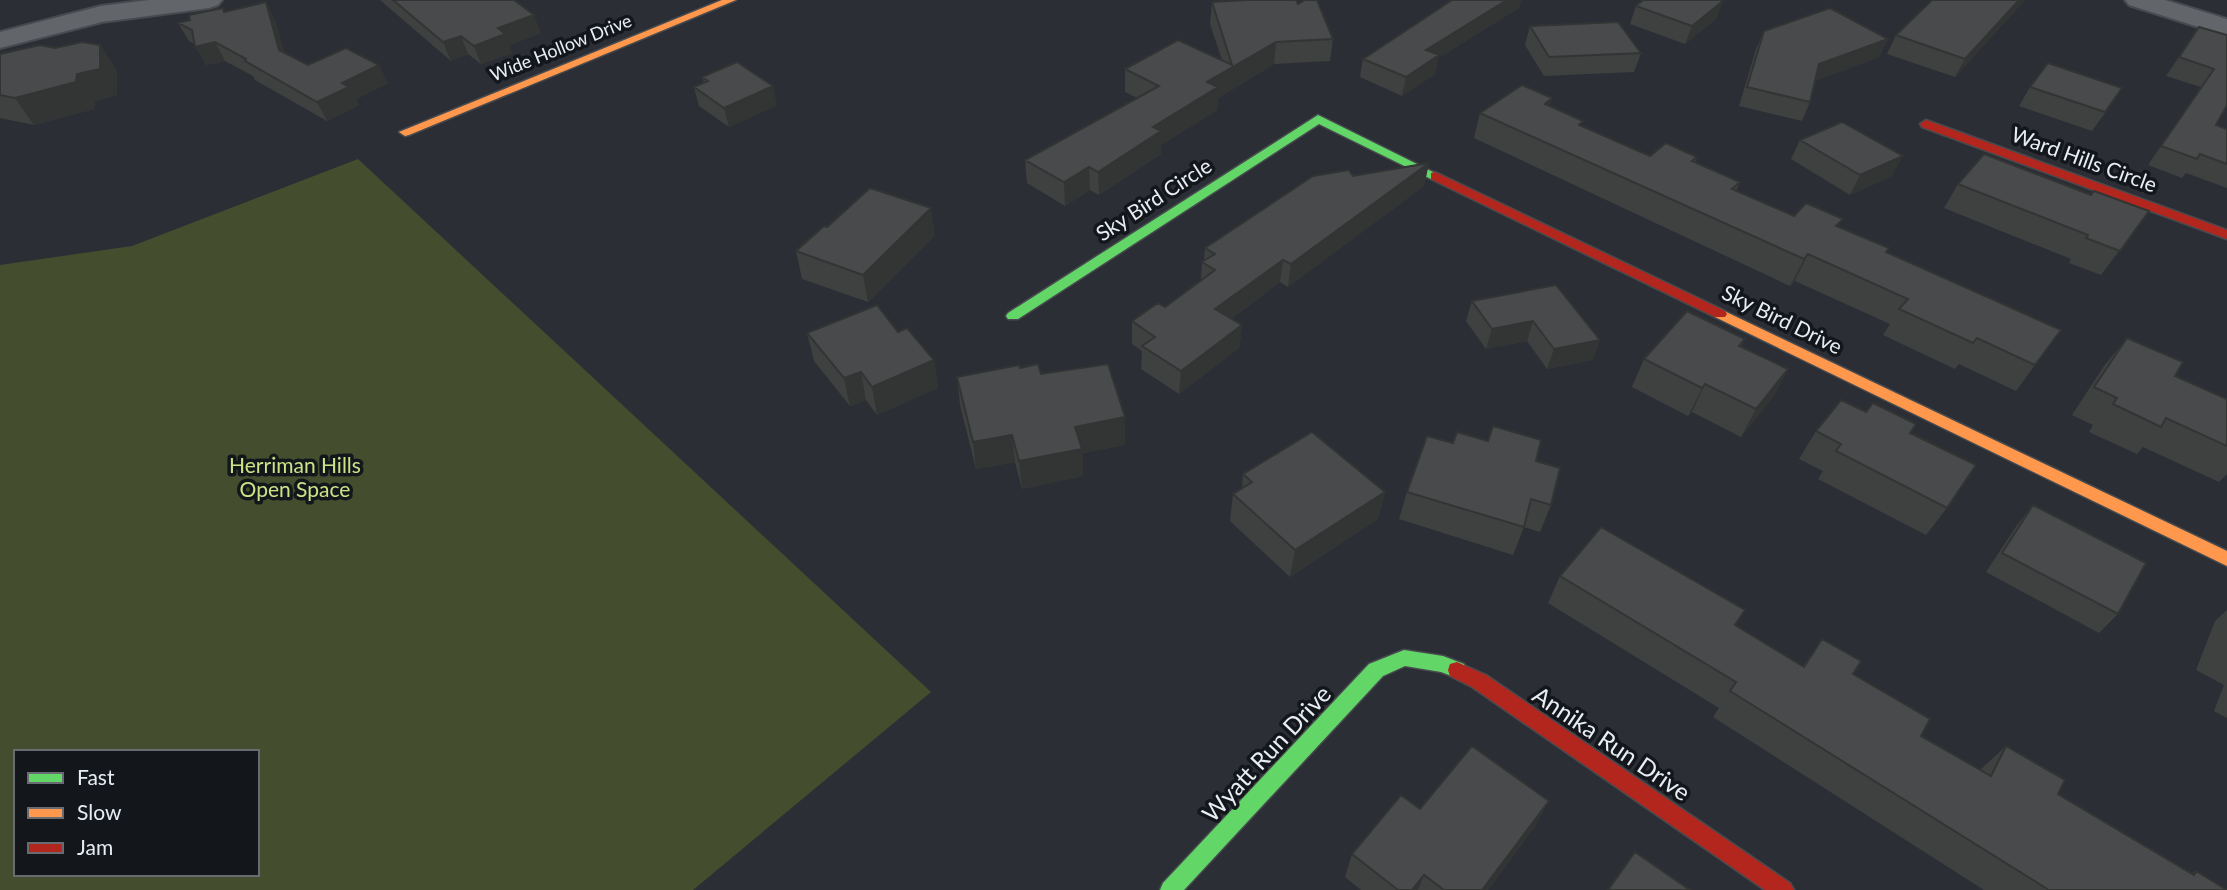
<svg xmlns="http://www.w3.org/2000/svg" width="2227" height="890" viewBox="0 0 2227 890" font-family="Lato,sans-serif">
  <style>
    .green { fill: #444d2d; fill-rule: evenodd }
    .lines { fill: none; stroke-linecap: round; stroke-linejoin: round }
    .street-casing { stroke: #474b4f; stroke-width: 4 }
    .fast-casing { stroke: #474b4f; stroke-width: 3 }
    .slow-casing { stroke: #474b4f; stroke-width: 3 }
    .jam-casing { stroke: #474b4f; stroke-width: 3 }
    .street { fill: #62656a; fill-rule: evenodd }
    .fast { fill: #63d668; fill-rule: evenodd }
    .slow { fill: #ff974d; fill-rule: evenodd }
    .jam { fill: #b3261e; fill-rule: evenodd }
    .wall { fill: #3f4040 }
    .shaded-wall { fill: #333434 }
    .building { fill: #494a4b; stroke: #333434; stroke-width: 2 }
    .labels { text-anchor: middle; stroke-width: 7; stroke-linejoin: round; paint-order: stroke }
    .far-street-label { font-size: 18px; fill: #e8edf4; stroke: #13161b }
    .street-label { font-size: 21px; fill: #e8edf4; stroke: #13161b }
    .park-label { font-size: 21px; fill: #cbe287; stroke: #13161b }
    .near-street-label { font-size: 24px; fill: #e8edf4; stroke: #13161b }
  </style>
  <rect width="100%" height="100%" fill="#2b2f35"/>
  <path class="green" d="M358,159L931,692L693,890H0V265L132,246ZM16,752H257V874H16Z"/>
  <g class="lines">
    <defs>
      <path id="street" d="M149,0H222L218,5L209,8L102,22L0,48V32L101,6Z
        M2125,0H2165L2227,19V36L2129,5Z"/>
      <path id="fast" d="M1318,115L1441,176L1439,179H1431L1319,124L1018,319H1008L1006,316L1008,313Z
        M1404,650L1443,656L1464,664L1466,670L1464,676L1457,678L1441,672L1405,666L1383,676L1184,890H1160L1163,883L1369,664Z"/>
      <path id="slow" d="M722,0H736L409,135L405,136L399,132Z
        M1720,309L2227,551V566L1715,317L1713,314L1715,311Z"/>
      <path id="jam" d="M1926,120L2227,230V239L1922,127L1920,124Z
        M1435,172L1725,311L1727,314L1725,317H1715L1431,179V173Z
        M1457,662L1486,675L1790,883L1794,890H1765L1472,687L1450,676L1448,670L1450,664Z"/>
    </defs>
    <use href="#street" class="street-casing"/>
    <use href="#fast" class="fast-casing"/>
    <use href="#slow" class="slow-casing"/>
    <use href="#jam" class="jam-casing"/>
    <use href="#street" class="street"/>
    <use href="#fast" class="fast"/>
    <use href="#slow" class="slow"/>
    <use href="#jam" class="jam"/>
  </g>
  <path class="wall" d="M380,0H514L541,33L509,45L512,53L481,64L468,54L451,61Z
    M1452,0H1521L1519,8L1438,58L1435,74L1402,96L1360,77L1363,59Z
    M1932,0H2025L1955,77L1887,54L1896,35Z
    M1723,1L1716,19L1685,44L1630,24L1636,6Z
    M1212,2L1298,4L1333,39L1330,61L1274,64L1218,98L1217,110L1161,145V154L1099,195L1090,190L1065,206L1027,183L1025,160L1137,98L1125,92V69L1222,60L1210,24Z
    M226,12L275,20L284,53L308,65L388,83L356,99L359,105L327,121L255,80L253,76L225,61L206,65L195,44L189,41L178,23Z
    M1530,26L1641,53L1634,72L1544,76L1525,45Z
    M2199,27L2227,35L2216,125L2227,129V188L2186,173L2182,178L2148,165L2201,87L2166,76Z
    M1764,31L1888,39L1879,57L1815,81L1810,102L1802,121L1739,106L1756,49Z
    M100,45L117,71V95L95,101L94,109L34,125L0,118V54L55,48Z
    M702,77L777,105L729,127L699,106L694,87L704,83Z
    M2030,87L2110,106L2092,131L2019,106Z
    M1550,106L1582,126L1650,156L1697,157L1695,163L1740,182L1736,191L1794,216L1839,227L1887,253L2061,330L2016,391L1959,364L1955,369L1883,335L1890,324L1795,281L1790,286L1474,138L1480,113Z
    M1800,140L1892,176L1850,195L1791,159Z
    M1429,163L1424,186L1288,287L1280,282L1231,319L1242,325L1239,348L1179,394L1141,369L1142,351L1132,344V321L1165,307L1201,280L1202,262L1204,261L1205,248L1353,176Z
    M1958,184L2091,195L2149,211L2101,275L2069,263L2071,259L1944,208Z
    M827,227L935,235L868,302L802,279L796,251Z
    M1556,285L1593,360L1547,369L1527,341L1486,349L1466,321L1472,301Z
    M898,332L934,360L938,388L877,415L866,400L850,406L814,361L807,333Z
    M2127,338L2175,376L2227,399V474L2219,482L2143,447L2137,454L2089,432L2093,425L2072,415L2104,366Z
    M1745,339L1741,347L1788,369L1773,397L1741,437L1692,412L1688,416L1632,387L1644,359Z
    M1020,368L1041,374L1125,445L1083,453V476L1022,489L1015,462L976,469L960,405L957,377Z
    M1816,431L1911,433L1947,508L1926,535L1818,479L1823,471L1799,459Z
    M1453,443L1536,461L1551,505L1540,532L1524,527L1513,555L1399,519L1407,492Z
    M1243,474L1385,492L1378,519L1290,577L1230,521L1233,494L1242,488Z
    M2033,505L2118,614L2099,633L1986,572L2017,525Z
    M1560,576L1735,626L1803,666L1822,639L1853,674L1921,736L1980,770L2006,746L2058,794L2192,873L2196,871L2227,890H1984L1713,717L1719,708L1548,603Z
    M2227,610V718L2214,711L2224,685L2196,670L2215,621Z
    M1420,809L1536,825L1488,890H1361L1345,877L1352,854Z"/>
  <path class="shaded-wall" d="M1507,0H1521L1519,8L1438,58L1435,74L1402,96L1406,77L1426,50Z
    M2019,0H2025L1955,77L1965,59Z
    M1723,1L1716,19L1685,44L1692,26Z
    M266,2L275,20L289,68L279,50Z
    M534,15L541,33L509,45L512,53L481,64L474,46L498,28Z
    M461,36L468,54L451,61L443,42Z
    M1888,39L1879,57L1810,83L1819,64Z
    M215,42L225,61L206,65L195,47Z
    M1276,42L1274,64L1218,98L1217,110L1161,145V154L1099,195L1098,172L1207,82Z
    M100,45L117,71V95L95,101L94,109L34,125L15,98Z
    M379,65L388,83L356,99L359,105L327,121L317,102L342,83Z
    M773,86L777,105L729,127L724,108Z
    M1552,98L1545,124V104Z
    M1903,156L1892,176L1850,195L1860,175Z
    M1429,163L1424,186L1288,287L1291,264Z
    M1089,167L1090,190L1065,206L1064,182Z
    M931,208L935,235L868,302L863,275Z
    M1808,254L1795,281L1790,286L1804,259Z
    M1283,260L1280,282L1213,332L1215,309Z
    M1533,321L1527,341L1486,349L1492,329Z
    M1242,325L1239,348L1179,394L1181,371Z
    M1600,340L1593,360L1547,369L1554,349Z
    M934,360L938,388L877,415L872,387Z
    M1788,369L1773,397L1741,437L1756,409Z
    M861,372L866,400L850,406L844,378Z
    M1705,384L1692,412L1688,416L1702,388Z
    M1125,417V445L1083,453V476L1022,489L1019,461L1075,427Z
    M1012,435L1015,462L976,469L973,442Z
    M1385,492L1378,519L1290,577L1295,550Z
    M1549,801L1536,825L1488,890H1482Z
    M1424,875L1418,890H1412Z"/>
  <path class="building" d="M393,0H514L534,15L498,28L505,34L474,46L461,36L443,42Z
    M1248,0H1296L1298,4L1305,0H1317L1333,39L1276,42L1207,82L1218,87L1153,127L1161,131L1098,172L1089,167L1064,182L1025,160L1159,86L1125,69L1178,40L1232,65L1212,2Z
    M1452,0H1507L1426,50L1439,55L1406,77L1363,59Z
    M1643,0H1720L1723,1L1692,26L1636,6Z
    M1932,0H2019L1965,59L1896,35Z
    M266,2L279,50L308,65L346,48L379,65L342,83L349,87L317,102L245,61L246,59L215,42L195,47L192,30L178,23L190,20L189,15L223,8L224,12Z
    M1830,8L1888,39L1819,64L1810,102L1747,87L1764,31Z
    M1618,22L1641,53L1549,57L1530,26Z
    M2199,27L2227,35V105L2216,125L2227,129V164L2200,154L2197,159L2161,146L2214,69L2179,57Z
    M82,42L100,45V69L77,74L76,82L15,98L0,95V54L40,45L55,48Z
    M737,62L773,86L724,108L694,87L708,81L702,77Z
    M2048,63L2122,88L2105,112L2030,87Z
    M1522,85L1552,98L1545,104L1583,121L1579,125L1650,156L1666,143L1697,157L1692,161L1740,182L1732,189L1794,216L1806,203L1843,219L1836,226L1889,248L1886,252L2061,330L2035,365L1977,338L1973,343L1899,309L1908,299L1808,254L1804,259L1480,113Z
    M1842,122L1903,156L1860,175L1800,140Z
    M1984,154L2091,195L2094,191L2149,211L2120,251L2086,238L2088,235L1958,184Z
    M1429,163L1291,264L1283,260L1215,309L1242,325L1181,371L1142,346L1155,337L1132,321L1158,303L1165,307L1215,270L1202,262L1215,254L1205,248L1313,176L1349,170L1353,176Z
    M870,188L931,208L863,275L796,251L824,226L827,227Z
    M1556,285L1600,340L1554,349L1533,321L1492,329L1472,301Z
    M877,305L898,332L907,328L934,360L872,387L861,372L844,378L807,333Z
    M1687,311L1745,339L1739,346L1788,369L1756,409L1705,384L1702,388L1644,359Z
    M2127,338L2183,362L2175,376L2227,399V446L2166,418L2161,427L2113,404L2117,398L2094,387Z
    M1038,364L1041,374L1108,364L1125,417L1075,427L1082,449L1019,461L1012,435L973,442L957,377L1019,365L1020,368Z
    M1841,400L1866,412L1873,403L1916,424L1910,433L1976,465L1947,508L1836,451L1841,444L1816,431Z
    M1493,426L1541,440L1536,461L1560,468L1551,505L1531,499L1524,527L1407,492L1427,436L1453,443L1457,432L1488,441Z
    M1312,432L1385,492L1295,550L1233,494L1252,482L1243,474Z
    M2033,505L2146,563L2118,614L2002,553Z
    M1601,527L1745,610L1735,625L1804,667L1822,639L1861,661L1853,674L1930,719L1921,736L1991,776L2006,746L2065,780L2058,794L2194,875L2196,871L2227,890H2049L1730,691L1736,682L1560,576Z
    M1472,746L1549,801L1482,890H1444L1424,875L1412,890H1398L1352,854L1401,795L1420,809Z
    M1635,852L1690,890H1608Z"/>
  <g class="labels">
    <g class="far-street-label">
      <text transform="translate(561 48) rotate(-22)" y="6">Wide Hollow Drive</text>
    </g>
    <g class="street-label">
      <text transform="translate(2084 160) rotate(20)" y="7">Ward Hills Circle</text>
      <text transform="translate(1154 200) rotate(-33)" y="7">Sky Bird Circle</text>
      <text transform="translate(1782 320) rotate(26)" y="7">Sky Bird Drive</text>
    </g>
    <g class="park-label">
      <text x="295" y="473">Herriman Hills<tspan x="295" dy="24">Open Space</tspan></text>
    </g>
    <g class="near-street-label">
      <text transform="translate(1611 744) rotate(34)" y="8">Annika Run Drive</text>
      <text transform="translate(1267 754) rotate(-47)" y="8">Wyatt Run Drive</text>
    </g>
  </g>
  <rect x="14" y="750" width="245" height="126" fill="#13161b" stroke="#686c72" stroke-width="2"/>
  <rect x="28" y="773" width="35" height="10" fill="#63d668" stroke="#686c72" stroke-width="2"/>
  <text x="77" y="785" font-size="21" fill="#e8edf4">Fast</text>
  <rect x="28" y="808" width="35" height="10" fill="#ff974d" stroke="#686c72" stroke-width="2"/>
  <text x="77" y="820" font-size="21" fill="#e8edf4">Slow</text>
  <rect x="28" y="843" width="35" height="10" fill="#b3261e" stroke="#686c72" stroke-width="2"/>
  <text x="77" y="855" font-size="21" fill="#e8edf4">Jam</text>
</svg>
